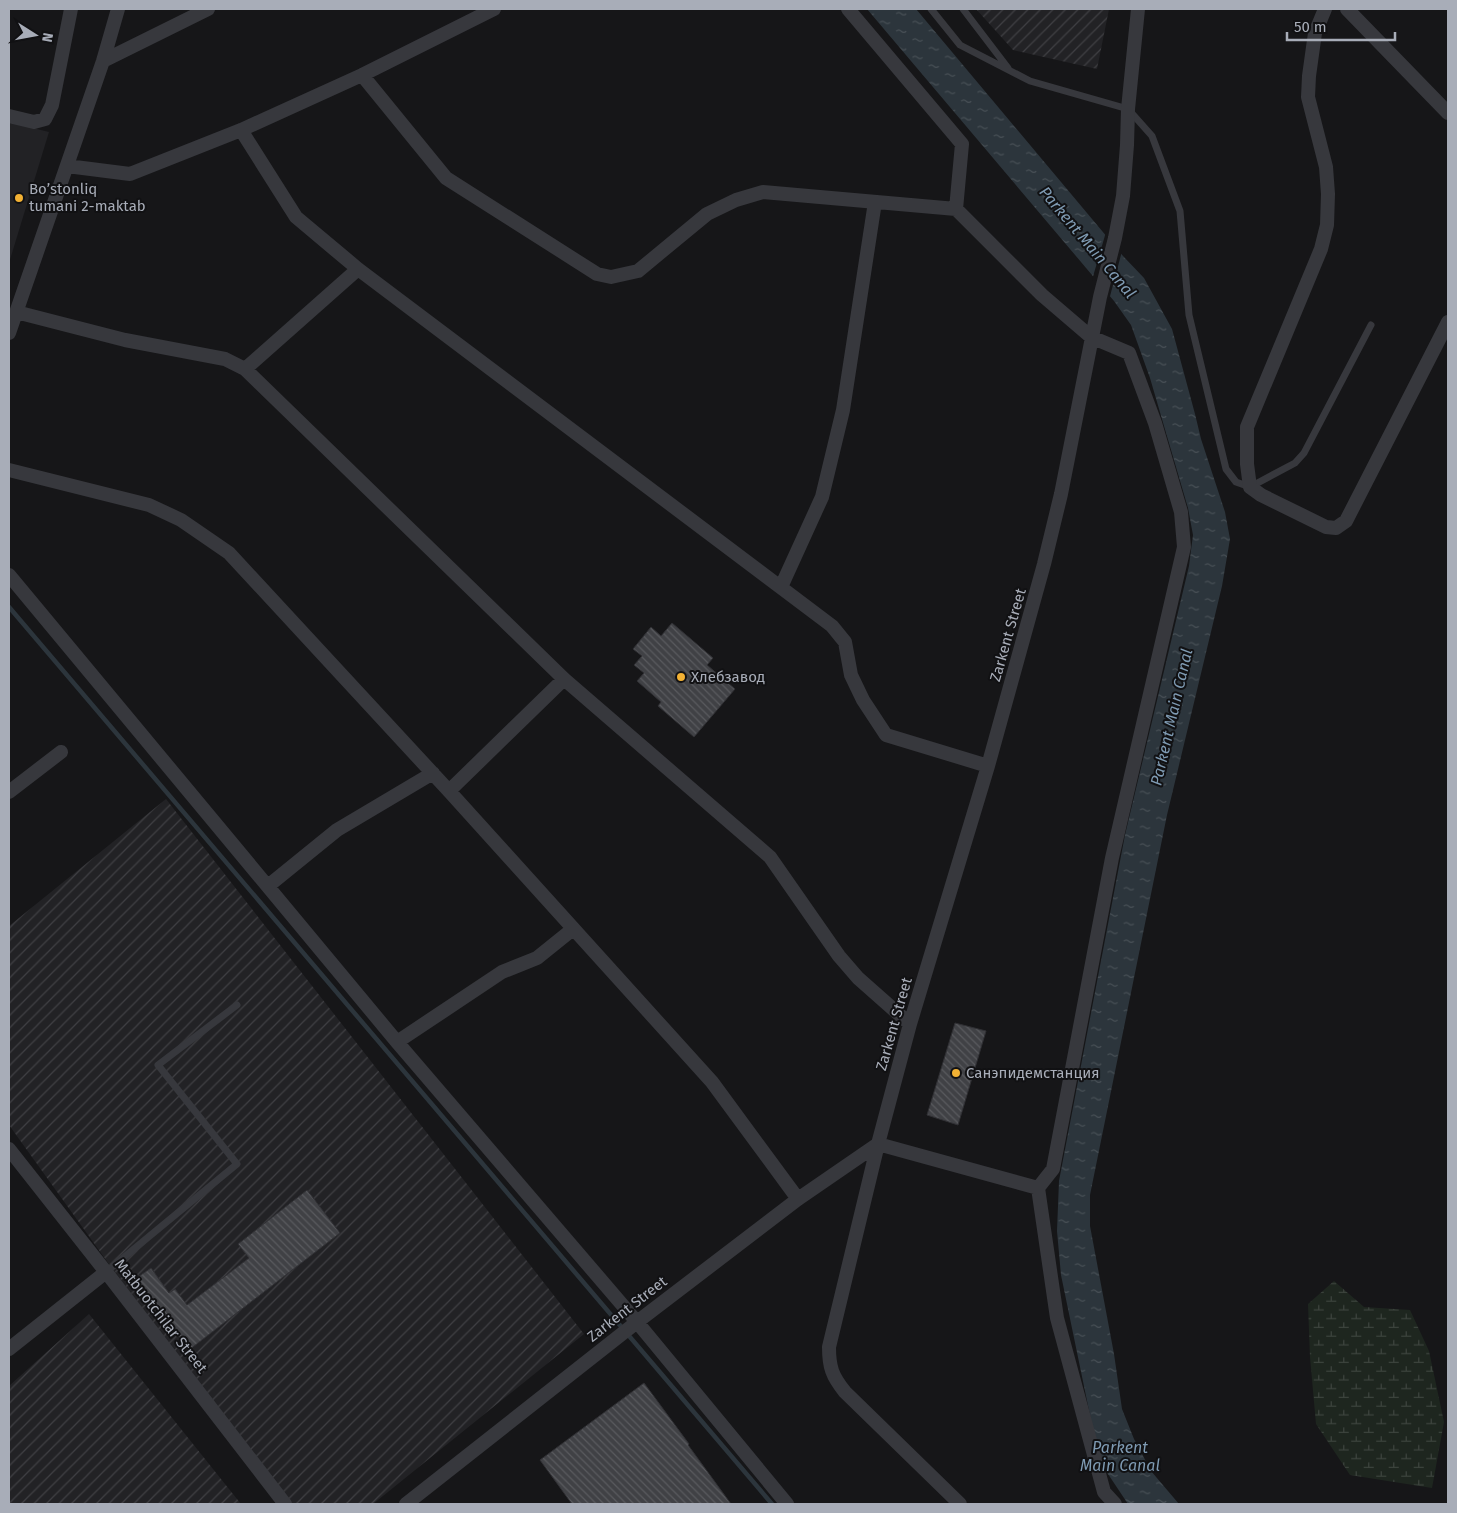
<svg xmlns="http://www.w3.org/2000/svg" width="1457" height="1513" viewBox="0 0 1457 1513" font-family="'Fira Sans',sans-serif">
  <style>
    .built { fill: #222225 }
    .industrial { fill: url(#industrial-furrows) }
    .wetland { fill: url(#wetland-marsh) }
    .water { fill: url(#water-ripples) }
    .pier { fill: #161618 }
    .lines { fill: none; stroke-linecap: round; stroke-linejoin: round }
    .stream { stroke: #2c353c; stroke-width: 4.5 }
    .building { fill: url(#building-back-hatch); stroke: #303034 }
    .service { stroke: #37383d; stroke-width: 7 }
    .minor { stroke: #37383d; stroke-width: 14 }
    .poi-dot { fill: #f2b134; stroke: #111113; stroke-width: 2 }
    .labels { text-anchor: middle; stroke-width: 4; stroke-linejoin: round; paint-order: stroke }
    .poi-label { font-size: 15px; fill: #a8adb8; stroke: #111113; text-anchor: start }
    .street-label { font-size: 15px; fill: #a8adb8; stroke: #111113 }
    .water-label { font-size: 16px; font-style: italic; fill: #7f9bb3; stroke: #111113 }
  </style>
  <defs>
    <pattern id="industrial-furrows" width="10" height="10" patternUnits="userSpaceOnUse" patternTransform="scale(1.25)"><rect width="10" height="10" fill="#222225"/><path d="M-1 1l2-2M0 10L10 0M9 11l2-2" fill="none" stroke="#3f3f43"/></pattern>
    <pattern id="wetland-marsh" width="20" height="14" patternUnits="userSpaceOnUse" patternTransform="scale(1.25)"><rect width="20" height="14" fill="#1e261f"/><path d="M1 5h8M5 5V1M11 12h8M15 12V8" fill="none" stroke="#3c433d"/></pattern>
    <pattern id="water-ripples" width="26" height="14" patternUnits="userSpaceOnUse" patternTransform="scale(1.25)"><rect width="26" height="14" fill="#2c353c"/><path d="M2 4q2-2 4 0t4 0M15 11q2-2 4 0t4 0" fill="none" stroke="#485056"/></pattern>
    <pattern id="building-back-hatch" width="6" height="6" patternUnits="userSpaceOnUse" patternTransform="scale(1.25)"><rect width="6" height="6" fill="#404145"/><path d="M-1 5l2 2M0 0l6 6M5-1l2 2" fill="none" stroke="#595a5e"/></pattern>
  </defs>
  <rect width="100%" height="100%" fill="#161618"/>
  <path class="built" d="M9,122L49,132L9,263Z"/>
  <path class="industrial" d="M976,9H1109L1097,69L1013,50Z
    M166,799L584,1334L373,1504H289L106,1260L9,1125V926Z
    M89,1314L241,1504H9V1386Z"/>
  <path class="wetland" d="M1334,1281L1364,1307L1410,1310L1429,1351L1444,1422L1432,1488L1350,1475L1316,1424L1310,1357L1308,1304Z"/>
  <path class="water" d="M867,9H916L1123,256L1144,278L1172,329L1195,414L1201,439L1225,512L1230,539L1222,586L1167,815L1090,1195V1226L1114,1354L1122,1409L1134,1439L1151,1471L1179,1504H1128L1102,1465L1091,1420L1061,1275L1057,1231L1059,1181L1125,835L1189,566L1193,535L1188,508L1150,378L1131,325L1114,301Z"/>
  <path class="pier" d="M1106,232L1122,251L1109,300L1092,280Z"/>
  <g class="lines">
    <path class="stream" d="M9,607L772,1504"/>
  </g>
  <path class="building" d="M672,623L713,658L707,665L735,689L694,737L658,706L661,702L637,681L644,673L634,665L642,656L633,649L651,627L661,636Z
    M955,1023L986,1031L958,1125L927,1115Z
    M307,1190L340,1233L189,1350L135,1279L151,1268L169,1293L175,1289L187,1305L249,1258L238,1244Z
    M644,1383L689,1444L688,1445L731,1504H572L540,1460Z"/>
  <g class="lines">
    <path class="service" d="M931,9L960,45L1030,81L1128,109L1152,136L1180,211L1189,315L1226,469L1236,482L1250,487L1295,463L1304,453L1371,325
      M963,9L1008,68
      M106,1272L237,1164L158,1065L237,1005"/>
    <path class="minor" d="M848,9L962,144L956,209
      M1325,9L1315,33L1309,76L1308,97L1326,167L1328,194L1327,225L1321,249L1247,427V464L1250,487L1261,495L1326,527L1336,528L1346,521L1448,322
      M1347,9L1448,113
      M103,61L208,9
      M362,75L446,178L597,274L611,277L638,271L707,214L736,200L763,192L956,209L1042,295L1091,337L1129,353L1155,423L1181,512L1184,547L1112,858L1053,1169L1038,1188L878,1144
      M9,116L34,122L45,119L52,105L71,9
      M241,130L296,217L358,269L832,626L845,642L851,675L863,700L886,735L988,766
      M67,166L130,174L241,130L362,75L494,9
      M16,312L125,340L225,359L245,369L564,679L770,857L839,956L858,978L910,1024
      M9,333L103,61L118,9
      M245,369L358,269
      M9,470L149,505L181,520L229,553L449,791L712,1082L798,1199
      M9,575L397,1042L637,1322L787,1504
      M781,587L822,497L843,410L875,202
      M449,791L564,679
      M9,792L61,752
      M268,886L337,830L433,773
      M397,1042L502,972L537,958L573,929
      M9,1149L106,1272L285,1504
      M1038,1188L1057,1318L1104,1492L1115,1504
      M9,1349L106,1272
      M406,1504L637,1322L798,1199L878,1144
      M960,1504L845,1392C832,1376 829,1367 829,1347L878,1144L910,1024L988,766L1044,564L1061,494L1100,297L1115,238L1123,196L1127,145L1128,109L1138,9"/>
  </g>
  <g class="poi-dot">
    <circle cx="19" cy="198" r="5"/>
    <circle cx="681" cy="677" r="5"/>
    <circle cx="956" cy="1073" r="5"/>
  </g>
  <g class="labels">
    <g class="poi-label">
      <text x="29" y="194">Bo’stonliq<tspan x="29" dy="17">tumani 2-maktab</tspan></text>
      <text x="691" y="682">Хлебзавод</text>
      <text x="966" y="1078">Санэпидемстанция</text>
    </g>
    <g class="street-label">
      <text transform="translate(1008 635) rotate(-74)" y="5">Zarkent Street</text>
      <text transform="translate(894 1024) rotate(-74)" y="5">Zarkent Street</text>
      <text transform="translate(627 1309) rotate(-38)" y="5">Zarkent Street</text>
      <text transform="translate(161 1316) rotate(52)" y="5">Matbuotchilar Street</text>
    </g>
    <g class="water-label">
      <text transform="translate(1088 242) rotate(50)" y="6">Parkent Main Canal</text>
      <text transform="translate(1171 717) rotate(-77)" y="6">Parkent Main Canal</text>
      <text x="1120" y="1453">Parkent<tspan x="1120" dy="18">Main Canal</tspan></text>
    </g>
  </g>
  <rect width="1457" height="1513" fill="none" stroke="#a8adb8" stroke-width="20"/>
  <g transform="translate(35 35) rotate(101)" stroke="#111113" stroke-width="4" paint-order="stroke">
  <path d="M0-4L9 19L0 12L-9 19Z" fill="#a8adb8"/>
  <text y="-8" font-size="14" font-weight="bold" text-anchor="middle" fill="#a8adb8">N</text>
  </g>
  <path d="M1287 32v8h108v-8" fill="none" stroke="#a8adb8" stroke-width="2.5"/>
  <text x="1294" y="32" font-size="15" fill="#a8adb8" stroke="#111113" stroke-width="4" paint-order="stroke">50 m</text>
</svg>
